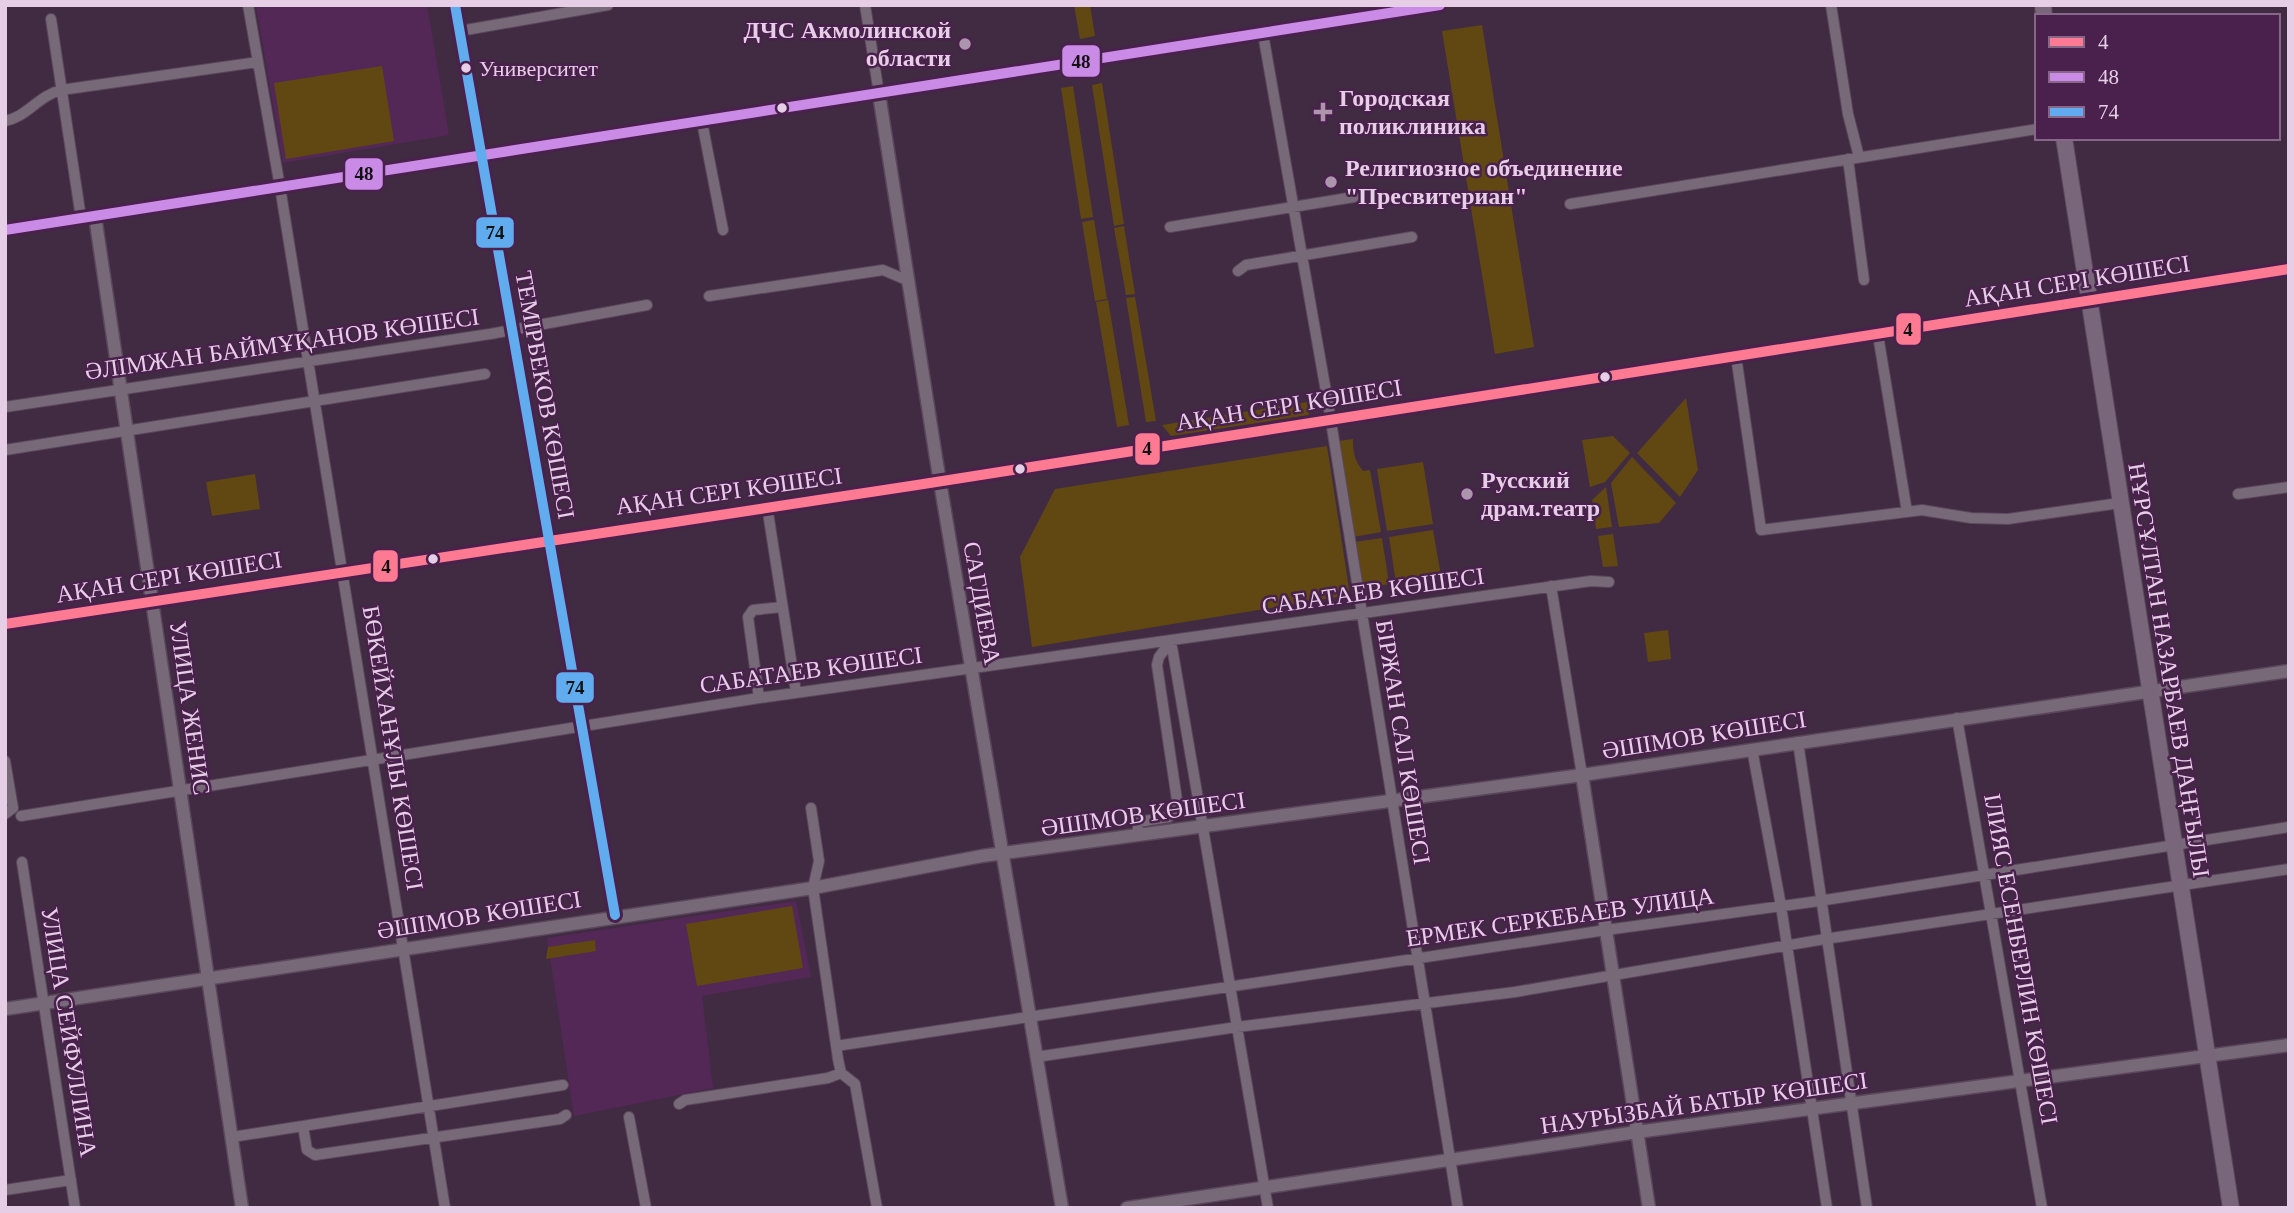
<svg xmlns="http://www.w3.org/2000/svg" width="2294" height="1213" viewBox="0 0 2294 1213" font-family="'Times New Roman',serif">
  <style>
    .built { fill: #532856 }
    .green { fill: #614812 }
    .lines { fill: none; stroke-linecap: round; stroke-linejoin: round }
    .minor-casing { stroke: #5a475b; stroke-width: 12 }
    .tertiary-casing { stroke: #5a475b; stroke-width: 15 }
    .trunk-casing { stroke: #5a475b; stroke-width: 18 }
    .minor { stroke: #786979; stroke-width: 10 }
    .tertiary { stroke: #786979; stroke-width: 12 }
    .trunk { stroke: #79667a; stroke-width: 16 }
    .bus-1-casing { stroke: #49214c; stroke-width: 16 }
    .bus-2-casing { stroke: #49214c; stroke-width: 16 }
    .bus-3-casing { stroke: #49214c; stroke-width: 16 }
    .bus-1 { stroke: #fe7a93; stroke-width: 10 }
    .bus-2 { stroke: #ca8be6; stroke-width: 10 }
    .bus-3 { stroke: #60acee; stroke-width: 10 }
    .poi-dot { fill: #ac95ad; stroke: #49214c; stroke-width: 2.5 }
    .bus-dot { fill: #e6cee7; stroke: #49214c; stroke-width: 2.5 }
    .labels { text-anchor: middle; stroke-width: 5; stroke-linejoin: round; paint-order: stroke }
    .bus-label { font-size: 22px; fill: #e6cee7; stroke: #49214c; text-anchor: start }
    .poi-label { font-size: 24px; font-weight: bold; fill: #e6cee7; stroke: #49214c; text-anchor: start }
    .street-label { font-size: 24px; fill: #e6cee7; stroke: #49214c }
    .line-badge { stroke: #49214c; stroke-width: 2.5 }
    .pale-badge-label { font-size: 19px; text-anchor: middle; font-weight: bold; fill: #111 }
  </style>
  <rect width="100%" height="100%" fill="#412b42"/>
  <path class="built" d="M256,5H427L449,135L283,163Z
    M796,901L811,977L702,996L713,1088L574,1116L547,938Z"/>
  <path class="green" d="M1074,5H1090L1095,36L1080,39Z
    M1482,25L1534,347L1495,354L1442,31Z
    M382,66L394,141L286,159L274,83Z
    M1102,83L1124,224L1114,226L1092,85Z
    M1073,86L1093,217L1081,219L1061,88Z
    M1094,220L1107,299L1095,301L1082,222Z
    M1124,226L1135,294L1126,295L1114,228Z
    M1135,297L1156,421L1146,422L1126,298Z
    M1108,300L1129,425L1117,427L1096,302Z
    M1686,398L1698,470L1680,497L1637,453Z
    M1307,402L1309,415L1171,436L1162,425Z
    M1613,436L1630,453L1605,482L1590,487L1582,440Z
    M1353,439C1353,452 1354,460 1363,471L1370,470L1381,532L1353,537L1338,441Z
    M1327,446L1350,595L1032,647L1020,557L1055,489Z
    M1632,457L1676,503L1659,523L1619,527L1611,483Z
    M1423,462L1433,524L1387,531L1377,469Z
    M255,474L260,509L212,516L206,482Z
    M1606,487L1612,527L1596,529L1592,500Z
    M1433,530L1441,576L1396,583L1389,537Z
    M1613,534L1618,566L1603,567L1598,536Z
    M1382,538L1389,584L1361,589L1354,542Z
    M1668,630L1671,659L1648,662L1644,633Z
    M792,906L803,968L697,986L686,924Z
    M595,940L596,951L546,959L548,947Z"/>
  <g class="lines">
    <defs>
      <path id="minor" d="M248,5L280,187L445,1208
        M865,5L879,94
        M1831,5L1848,114L1859,157
        M51,19L81,218
        M460,31L608,5
        M1263,34L1328,403L1458,1208
        M5,121C27,117 38,96 61,90L258,62
        M702,122L723,230
        M1848,159L1864,280
        M1570,204L2037,129
        M1170,227L1354,197
        M1238,271L1246,265L1412,237
        M709,296L883,270L909,281
        M1878,335L1907,512
        M1736,356L1761,530L1922,510L1971,518L2008,519L2120,503
        M5,407L490,334L647,305
        M5,450L485,374
        M2238,494L2289,487
        M767,506L796,692
        M1551,586L1582,775
        M1171,641L1268,1208
        M759,698L748,617L753,610L782,607
        M1957,718L2042,1208
        M1798,742L1867,1208
        M1752,749L1781,906L1827,1208
        M5,761L13,808L5,814
        M811,808L819,861L813,888L838,1059L841,1073L855,1084L877,1208
        M21,816L759,698L1591,581L1609,582
        M1138,836V822L1169,817L1178,807L1157,665L1159,657L1171,641
        M22,862L75,1208
        M836,1046L1606,930L1819,901L2289,827
        M1036,1057L1237,1027L1515,992L1825,939L2289,869
        M679,1104L685,1100L828,1078L841,1073
        M629,1117L646,1208
        M303,1126L563,1085
        M232,1137L303,1126L307,1150L315,1155L560,1119L566,1115
        M5,1190L71,1180"/>
      <path id="tertiary" d="M455,5L615,915
        M879,94L936,458L1062,1208
        M95,216L242,1208
        M5,230L1440,5
        M5,624L917,485L2289,269
        M1582,775L1649,1208
        M5,1009L813,888L982,856L1582,775L2289,671
        M1127,1208L1637,1132L2289,1045"/>
      <path id="trunk" d="M2043,5L2044,16
        M2064,138L2231,1208"/>
    </defs>
    <use href="#minor" class="minor-casing"/>
    <use href="#tertiary" class="tertiary-casing"/>
    <use href="#trunk" class="trunk-casing"/>
    <use href="#minor" class="minor"/>
    <use href="#tertiary" class="tertiary"/>
    <use href="#trunk" class="trunk"/>
    <defs>
      <path id="bus-1" d="M5,624L917,485L2289,269"/>
      <path id="bus-2" d="M5,230L1440,5"/>
      <path id="bus-3" d="M455,5L615,915"/>
    </defs>
    <use href="#bus-1" class="bus-1-casing"/>
    <use href="#bus-2" class="bus-2-casing"/>
    <use href="#bus-3" class="bus-3-casing"/>
    <use href="#bus-1" class="bus-1"/>
    <use href="#bus-2" class="bus-2"/>
    <use href="#bus-3" class="bus-3"/>
  </g>
  <g class="poi-dot">
    <circle cx="965" cy="44" r="7"/>
    <path d="M1319.5 101.5h7v7h7v7h-7v7h-7v-7h-7v-7h7z"/>
    <circle cx="1331" cy="182" r="7"/>
    <circle cx="1467" cy="494" r="7"/>
  </g>
  <g class="bus-dot">
    <circle cx="466" cy="68" r="6"/>
    <circle cx="782" cy="108" r="6"/>
    <circle cx="1605" cy="377" r="6"/>
    <circle cx="1020" cy="469" r="6"/>
    <circle cx="433" cy="559" r="6"/>
  </g>
  <g class="labels">
    <g class="bus-label">
      <text x="479" y="76">Университет</text>
    </g>
    <g class="poi-label">
      <text x="951" y="38" text-anchor="end">ДЧС Акмолинской<tspan x="951" dy="28">области</tspan></text>
      <text x="1339" y="106">Городская<tspan x="1339" dy="28">поликлиника</tspan></text>
      <text x="1345" y="176">Религиозное объединение<tspan x="1345" dy="28">"Пресвитериан"</tspan></text>
      <text x="1481" y="488">Русский<tspan x="1481" dy="28">драм.театр</tspan></text>
    </g>
    <g class="street-label">
      <text transform="translate(2077 281) rotate(-9)" y="8">АҚАН СЕРІ КӨШЕСІ</text>
      <text transform="translate(282 344) rotate(-8)" y="8">ӘЛІМЖАН БАЙМҰҚАНОВ КӨШЕСІ</text>
      <text transform="translate(545 395) rotate(80)" y="8">ТЕМІРБЕКОВ КӨШЕСІ</text>
      <text transform="translate(1289 405) rotate(-9)" y="8">АҚАН СЕРІ КӨШЕСІ</text>
      <text transform="translate(729 491) rotate(-8)" y="8">АҚАН СЕРІ КӨШЕСІ</text>
      <text transform="translate(169 577) rotate(-9)" y="8">АҚАН СЕРІ КӨШЕСІ</text>
      <text transform="translate(1373 591) rotate(-8)" y="8">САБАТАЕВ КӨШЕСІ</text>
      <text transform="translate(982 603) rotate(80)" y="8">САГДИЕВА</text>
      <text transform="translate(811 670) rotate(-8)" y="8">САБАТАЕВ КӨШЕСІ</text>
      <text transform="translate(2169 670) rotate(81)" y="8">НҰРСҰЛТАН НАЗАРБАЕВ ДАҢҒЫЛЫ</text>
      <text transform="translate(190 708) rotate(82)" y="8">УЛИЦА ЖЕНИС</text>
      <text transform="translate(1704 735) rotate(-9)" y="8">ӘШІМОВ КӨШЕСІ</text>
      <text transform="translate(1403 742) rotate(81)" y="8">БІРЖАН САЛ КӨШЕСІ</text>
      <text transform="translate(393 748) rotate(81)" y="8">БӨКЕЙХАНҰЛЫ КӨШЕСІ</text>
      <text transform="translate(1143 814) rotate(-8)" y="8">ӘШІМОВ КӨШЕСІ</text>
      <text transform="translate(479 915) rotate(-9)" y="8">ӘШІМОВ КӨШЕСІ</text>
      <text transform="translate(1560 917) rotate(-8)" y="8">ЕРМЕК СЕРКЕБАЕВ УЛИЦА</text>
      <text transform="translate(2021 959) rotate(80)" y="8">ІЛИЯС ЕСЕНБЕРЛИН КӨШЕСІ</text>
      <text transform="translate(69 1032) rotate(81)" y="8">УЛИЦА СЕЙФУЛЛИНА</text>
      <text transform="translate(1704 1103) rotate(-8)" y="8">НАУРЫЗБАЙ БАТЫР КӨШЕСІ</text>
    </g>
  </g>
  <g class="line-badge">
    <rect x="1061" y="44" width="40" height="34" rx="7" fill="#ca8be6"/>
    <rect x="344" y="157" width="40" height="34" rx="7" fill="#ca8be6"/>
    <rect x="475" y="216" width="40" height="33" rx="7" fill="#60acee"/>
    <rect x="1895" y="312" width="27" height="34" rx="7" fill="#fe7a93"/>
    <rect x="1134" y="432" width="27" height="34" rx="7" fill="#fe7a93"/>
    <rect x="372" y="549" width="27" height="34" rx="7" fill="#fe7a93"/>
    <rect x="555" y="671" width="40" height="33" rx="7" fill="#60acee"/>
  </g>
  <g class="pale-badge-label">
    <text x="1081" y="68">48</text>
    <text x="364" y="180">48</text>
    <text x="495" y="239">74</text>
    <text x="1908" y="336">4</text>
    <text x="1147" y="455">4</text>
    <text x="386" y="573">4</text>
    <text x="575" y="694">74</text>
  </g>
  <rect width="2294" height="1213" fill="none" stroke="#e6cee7" stroke-width="14"/>
  <rect x="2035" y="14" width="245" height="126" fill="#49214c" stroke="#88668a" stroke-width="2"/>
  <rect x="2049" y="37" width="35" height="10" fill="#fe7a93" stroke="#88668a" stroke-width="2"/>
  <text x="2098" y="49" font-size="21" fill="#e6cee7">4</text>
  <rect x="2049" y="72" width="35" height="10" fill="#ca8be6" stroke="#88668a" stroke-width="2"/>
  <text x="2098" y="84" font-size="21" fill="#e6cee7">48</text>
  <rect x="2049" y="107" width="35" height="10" fill="#60acee" stroke="#88668a" stroke-width="2"/>
  <text x="2098" y="119" font-size="21" fill="#e6cee7">74</text>
</svg>
